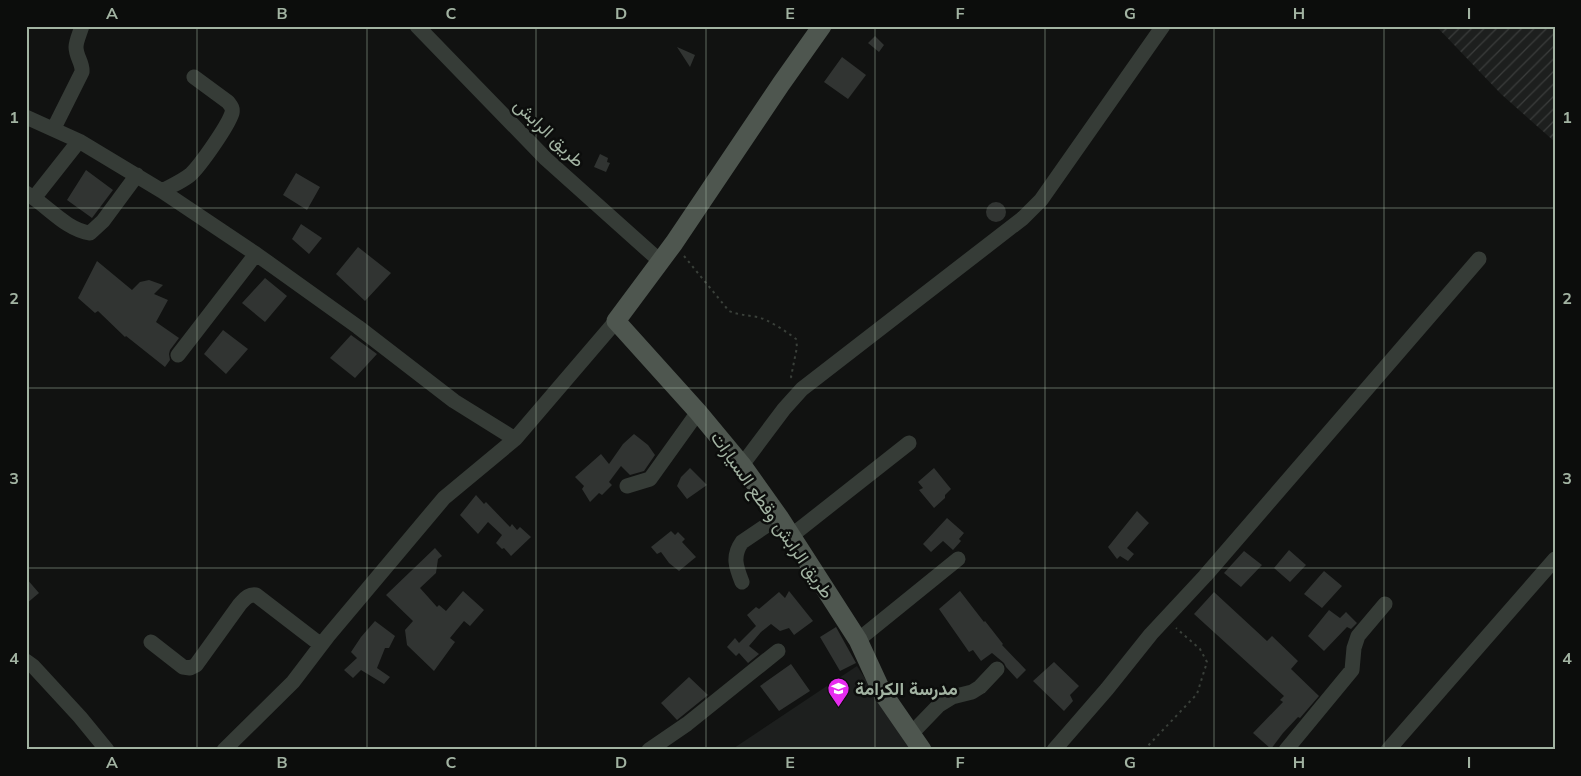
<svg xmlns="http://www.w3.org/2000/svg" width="1581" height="776" viewBox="0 0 1581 776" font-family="Mulish,Vazirmatn,sans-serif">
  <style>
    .built { fill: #1d1f1e }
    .industrial { fill: url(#industrial-furrows) }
    .building { fill: #313432 }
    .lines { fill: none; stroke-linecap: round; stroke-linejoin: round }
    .path { stroke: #3a403a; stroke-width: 2; stroke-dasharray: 2.5 4; stroke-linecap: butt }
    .minor { stroke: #363c37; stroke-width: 15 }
    .major { stroke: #4e564f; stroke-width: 19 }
    .grid { fill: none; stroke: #a2b3a2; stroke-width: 1; stroke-opacity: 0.55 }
    .labels { text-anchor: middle; stroke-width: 5; stroke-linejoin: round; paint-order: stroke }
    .street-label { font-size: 18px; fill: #a2b3a2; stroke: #0c0d0c }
    .poi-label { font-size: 18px; font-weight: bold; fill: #a2b3a2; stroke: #0c0d0c; text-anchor: start }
    .neatline { fill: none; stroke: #a2b3a2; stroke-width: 2 }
    .grid-label { font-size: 16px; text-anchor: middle; font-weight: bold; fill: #a2b3a2 }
  </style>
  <defs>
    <pattern id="industrial-furrows" width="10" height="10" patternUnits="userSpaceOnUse" patternTransform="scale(1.25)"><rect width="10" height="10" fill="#1d1f1e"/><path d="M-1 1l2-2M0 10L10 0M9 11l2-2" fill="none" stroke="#3b3d3c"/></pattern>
  </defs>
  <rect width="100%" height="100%" fill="#111211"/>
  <path class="built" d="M857,666L911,750H731Z"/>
  <path class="industrial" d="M1436,26H1555V142L1501,94Z"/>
  <path class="building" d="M875,36L884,45L879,52L868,43Z
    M677,47L695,55L690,67Z
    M842,57L866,75L848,99L824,82Z
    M600,154L608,158L607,162L610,163L606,172L594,167Z
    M86,170L113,190L92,218L67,200Z
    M296,173L320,187L307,210L283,195Z
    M986 212a10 10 0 1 1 20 0a10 10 0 1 1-20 0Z
    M301,224L322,238L309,254L292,239Z
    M358,247L391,273L365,301L336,274Z
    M97,261L132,290L140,282L149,280L163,285L154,294L168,300L156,322L179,338L170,350L169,354L170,360L165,367L126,336L125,337L98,311L95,313L78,298Z
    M265,278L287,296L265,322L242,303Z
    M223,330L248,349L226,374L204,354Z
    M351,335L377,354L355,378L330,358Z
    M634,434L648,445L655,455L644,471L630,475L621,466L609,482L612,485L602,495L599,493L590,502L582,489L584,486L575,477L601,454L609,464L623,444Z
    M690,468L707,485L687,499L677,486L681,477Z
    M934,468L951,489L945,495V498L934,508L919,490L923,488L918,482Z
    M476,495L484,504L486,502L510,527L512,524L517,530L520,527L531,537L511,556L504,548L502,549L496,543L502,535L488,522L478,534L460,515Z
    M1137,511L1149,523L1127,548L1134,554L1128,561L1120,556L1117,559L1108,547Z
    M947,518L964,533L959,539L961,541L953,550L943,541L931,552L923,544Z
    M671,531L675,535L678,532L685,539L682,542L696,557L679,571L669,563L661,552L657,554L651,547Z
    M435,548L442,556L438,559L436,573L420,588L437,607L439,605L446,611L463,591L484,610L470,626L464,621L450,638L455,642L434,671L407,645L405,630L413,621L386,595Z
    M1289,550L1306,565L1290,582L1274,568Z
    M1244,551L1262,565L1241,587L1224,573Z
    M1324,571L1342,586L1322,608L1304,594Z
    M26,578L39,593L26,604Z
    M789,591L813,621L794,635L789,628L780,631L771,624L761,632L749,646L759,654L748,663L739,653L736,656L727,647L735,638L739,643L756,626L747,615L756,607L759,609L779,592L785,598Z
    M960,591L984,622L985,621L1003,644L1002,645L1026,670L1017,679L1006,667L1004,663L992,653L981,661L973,650L969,652L939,609Z
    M1214,592L1267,641L1272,636L1298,661L1291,669L1319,696L1300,718L1298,717L1283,733L1271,749L1253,733L1283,702L1280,700L1284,696L1194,614Z
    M1329,610L1340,618L1346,612L1357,623L1351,629L1347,627L1324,651L1308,636Z
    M375,621L395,636L389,648H385L377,668L390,677L384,684L361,670L353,678L344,670L357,658L351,652L361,637Z
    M836,627L856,663L840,671L820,637Z
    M1054,662L1079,686L1070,695L1073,701L1064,711L1033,681Z
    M791,664L810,691L779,711L760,686Z
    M689,677L708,695L677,720L661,703Z"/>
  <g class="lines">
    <path class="path" d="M684,256L729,311C738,315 747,315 757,317C768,319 787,332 796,339L797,347L791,377L794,380
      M1144,750L1197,694L1207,662L1200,649L1176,628"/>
    <path class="minor" d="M417,26L546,159L660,261
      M26,117L79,141L162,191L256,254L358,327L454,401L515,439L616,321
      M54,128L82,72C83,63 76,57 76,47C76,41 80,33 82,26
      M162,191C171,186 181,182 190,175C200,166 228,126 232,113C233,108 231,106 228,102L194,77
      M26,193C47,205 66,230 90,233L103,221L137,175
      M34,198L79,141
      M178,355L256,254
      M742,465L784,409L802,389L1023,218L1041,200L1163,26
      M627,486L650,479L698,412
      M791,536L909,443
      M742,582C736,567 732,556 742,542L779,517
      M858,640L958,559
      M151,642L183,667L190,668L196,665L240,604C245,599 248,594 256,595L321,645
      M26,661L33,666L80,717L107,750
      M911,734L939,705L952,697L972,692L980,687L997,669
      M224,750L293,682L328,636L444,498L515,439
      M649,750L687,724L778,651
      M1054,750L1107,689L1151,634L1205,576L1479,259
      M1286,750L1352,670L1354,648L1358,636L1385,604
      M1388,750L1555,559"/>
    <path class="major" d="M822,26L781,84L674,243L616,321L698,412L742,465L779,517L858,640L882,692L922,750"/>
  </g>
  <path class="grid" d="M197,26V750M367,26V750M536,26V750M706,26V750M875,26V750M1045,26V750M1214,26V750M1384,26V750M26,208H1555M26,388H1555M26,568H1555"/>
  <defs>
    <symbol id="school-pin" viewBox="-11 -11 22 30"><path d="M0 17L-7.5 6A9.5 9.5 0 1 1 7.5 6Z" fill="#e72cef" stroke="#0c0d0c"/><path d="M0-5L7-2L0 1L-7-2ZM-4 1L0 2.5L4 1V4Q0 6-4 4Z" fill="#fff"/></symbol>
  </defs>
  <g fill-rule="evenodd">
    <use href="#school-pin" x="826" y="676" width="25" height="34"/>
  </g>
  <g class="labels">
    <g class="street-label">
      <text transform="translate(549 133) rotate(44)" y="6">طريق الرابش</text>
      <text transform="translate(772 515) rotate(55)" y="6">طريق الرابش وقطع السيارات</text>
    </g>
    <g class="poi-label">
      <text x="855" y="695">مدرسة الكرامة</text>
    </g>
  </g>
  <rect width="1581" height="776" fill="none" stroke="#0c0d0c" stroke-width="55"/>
  <rect x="28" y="28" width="1526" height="720" class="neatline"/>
  <g class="grid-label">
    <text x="112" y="19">A</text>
    <text x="282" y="19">B</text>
    <text x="451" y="19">C</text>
    <text x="621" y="19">D</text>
    <text x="790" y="19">E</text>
    <text x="960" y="19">F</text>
    <text x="1130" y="19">G</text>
    <text x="1299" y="19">H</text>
    <text x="1469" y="19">I</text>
    <text x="14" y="123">1</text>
    <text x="1567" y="123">1</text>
    <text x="14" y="304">2</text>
    <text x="1567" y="304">2</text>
    <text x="14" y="484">3</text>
    <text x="1567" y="484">3</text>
    <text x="14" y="664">4</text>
    <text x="1567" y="664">4</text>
    <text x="112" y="768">A</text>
    <text x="282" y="768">B</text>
    <text x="451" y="768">C</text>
    <text x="621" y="768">D</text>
    <text x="790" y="768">E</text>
    <text x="960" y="768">F</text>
    <text x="1130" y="768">G</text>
    <text x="1299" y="768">H</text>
    <text x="1469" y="768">I</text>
  </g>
</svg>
